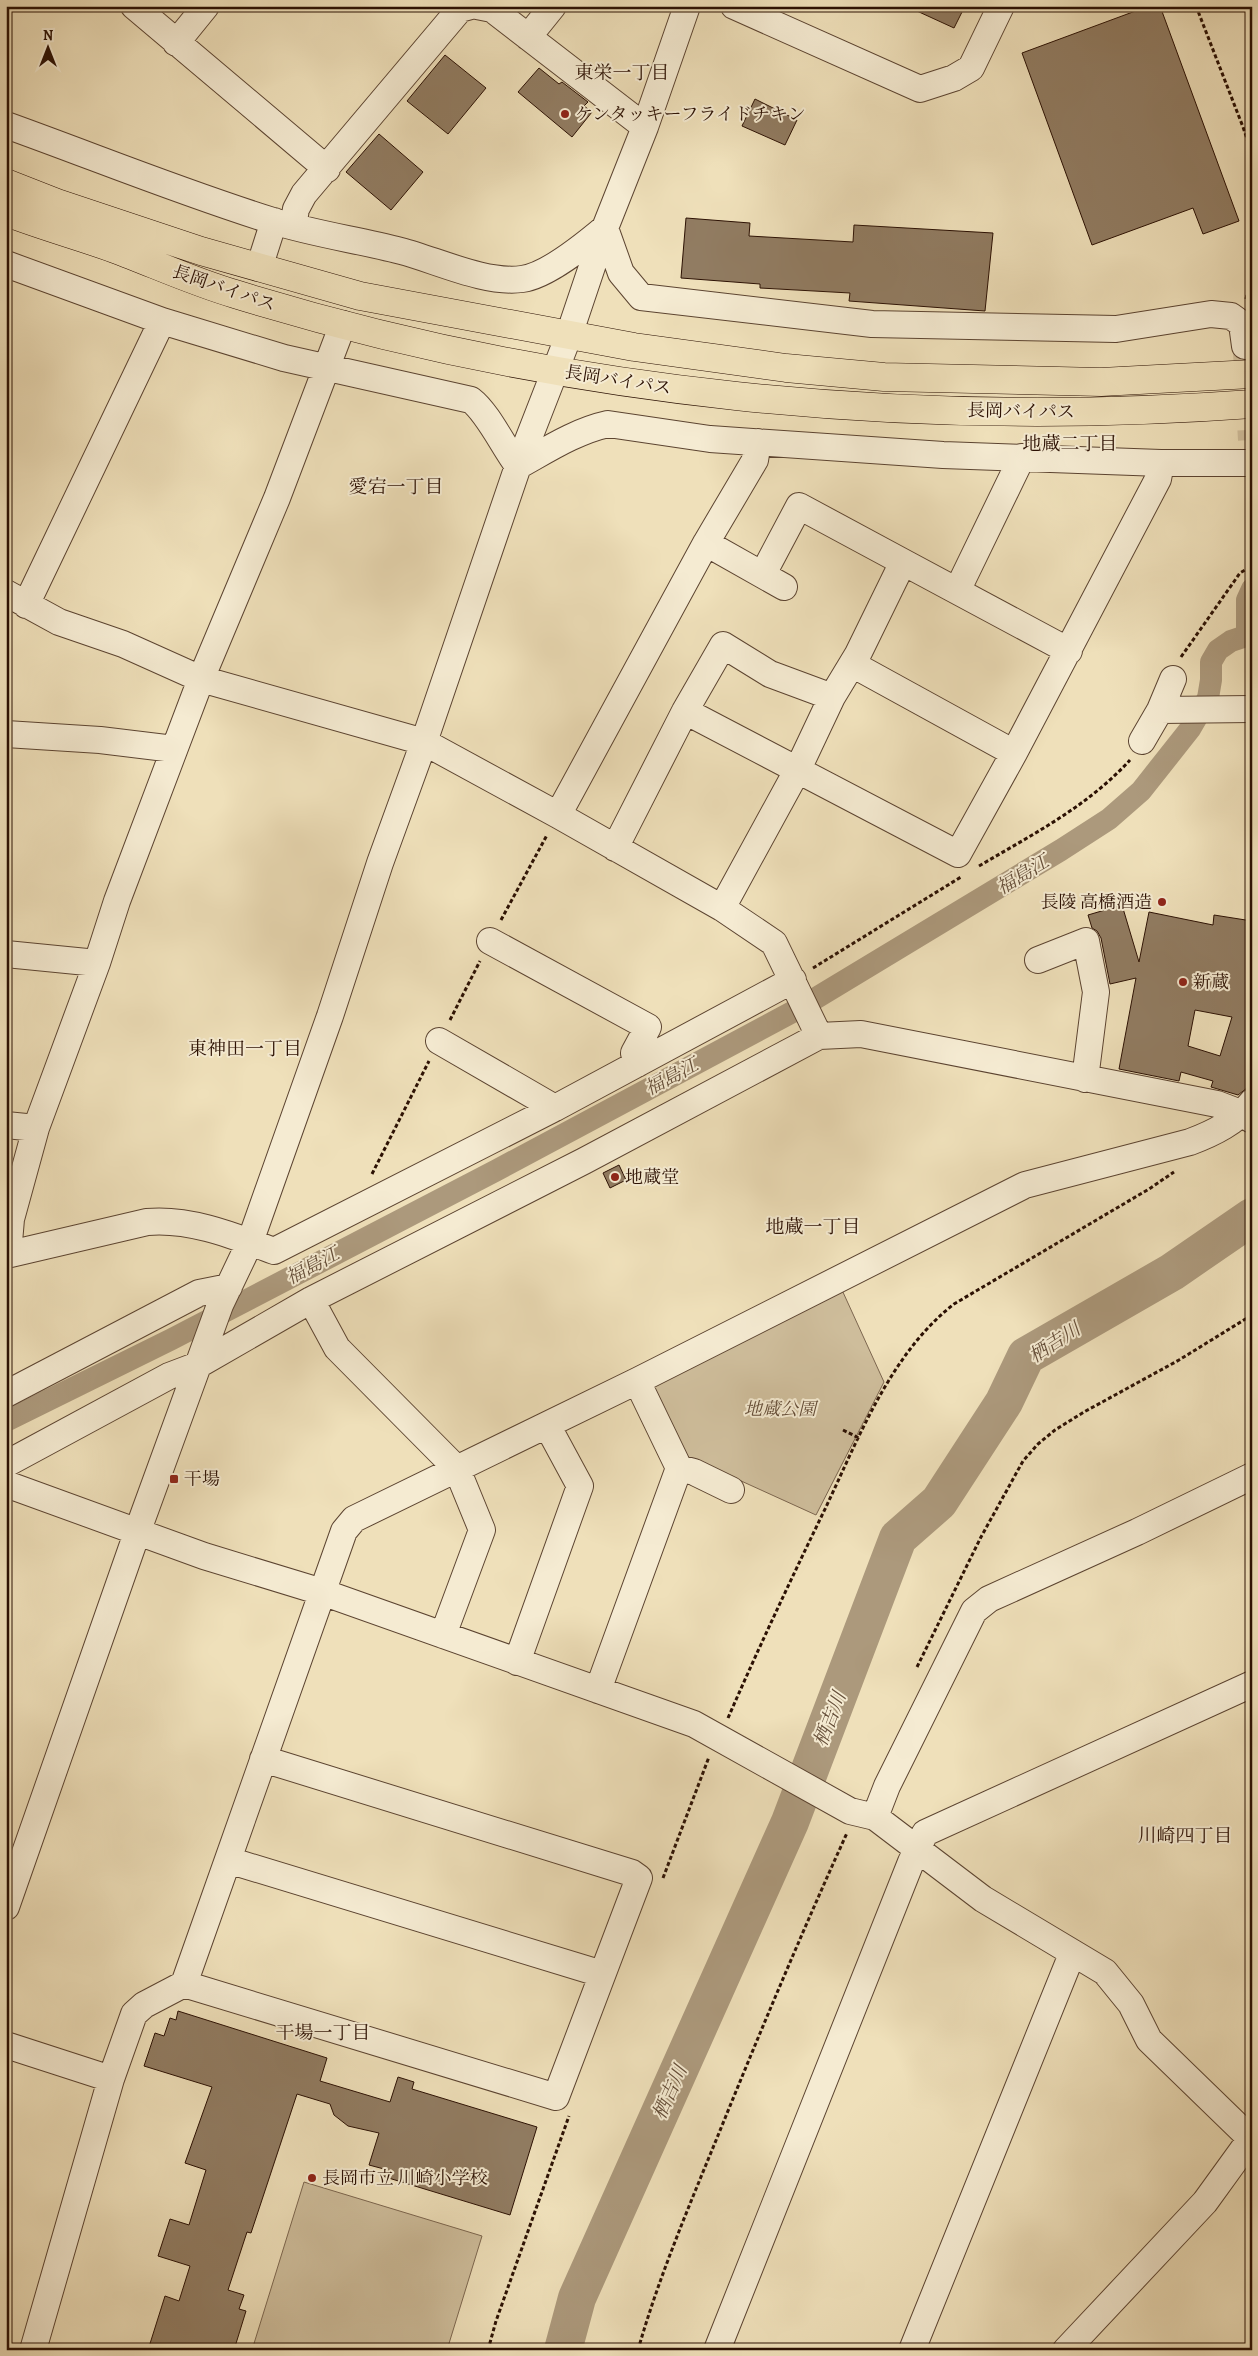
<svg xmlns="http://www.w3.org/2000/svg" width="1258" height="2356" viewBox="0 0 1258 2356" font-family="Alegreya,'Noto Serif JP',serif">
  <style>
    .green { fill: #cebd9b; stroke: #7c664f }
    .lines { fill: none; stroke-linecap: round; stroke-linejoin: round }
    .canal { stroke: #ac997c; stroke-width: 22 }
    .river { stroke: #ac997c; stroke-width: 38 }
    .building { fill: #917c62; stroke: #2b1003; fill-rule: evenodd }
    .minor-tunnel { stroke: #d2c19f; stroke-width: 26; stroke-dasharray: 26 13; stroke-linecap: butt }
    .minor-casing { stroke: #5c4431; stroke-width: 28 }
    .highway-casing { stroke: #2b1003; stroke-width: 29 }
    .path { stroke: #2b1003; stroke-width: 3; stroke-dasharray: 4 2.5; stroke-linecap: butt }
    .minor { stroke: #f5ebd2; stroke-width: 26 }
    .highway { stroke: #efe0ba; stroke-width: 28 }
    .poi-dot { fill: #8f2418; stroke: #f5ebd2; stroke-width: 2 }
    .labels { text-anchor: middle; stroke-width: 4; stroke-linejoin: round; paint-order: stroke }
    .poi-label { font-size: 18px; fill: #2b1003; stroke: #f5ebd2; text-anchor: start }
    .street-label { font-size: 18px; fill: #2b1003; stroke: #f5ebd2 }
    .park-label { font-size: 18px; font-style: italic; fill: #644d38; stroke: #f5ebd2 }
    .neighbourhood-label { font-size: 19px; fill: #2b1003; stroke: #f5ebd2 }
    .water-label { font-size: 19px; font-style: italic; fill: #654e39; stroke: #f5ebd2 }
  </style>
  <rect width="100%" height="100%" fill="#efe0ba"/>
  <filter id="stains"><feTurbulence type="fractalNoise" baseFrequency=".004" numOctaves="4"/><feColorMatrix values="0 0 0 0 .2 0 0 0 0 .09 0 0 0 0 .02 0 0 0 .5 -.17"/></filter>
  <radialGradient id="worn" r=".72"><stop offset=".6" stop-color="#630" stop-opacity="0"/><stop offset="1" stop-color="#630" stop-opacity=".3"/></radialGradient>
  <path class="green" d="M842,1290L884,1382L816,1515L684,1455L651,1393L658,1381Z
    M304,2182L482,2236L447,2350H252Z"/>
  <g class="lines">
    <path class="canal" d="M1247,634V600L1252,589
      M6,1421L172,1339L497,1170L798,1009L1061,850L1109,819L1141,791L1190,729L1208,698L1211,680V662L1218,650L1231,641L1252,634"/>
    <path class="river" d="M563,2350L577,2298L790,1822L898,1538L939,1502L1004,1402L1026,1356L1172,1272L1252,1217"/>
  </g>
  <path class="building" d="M906,6H965L954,28Z
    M1149,6H1160L1239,221L1203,234L1193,208L1092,245L1022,53Z
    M445,55L486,88L448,134L407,101Z
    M539,68L559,84L562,82L588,102L584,106L592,112L572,137L518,92Z
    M755,99L797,120L785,145L742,126Z
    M379,134L423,172L391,210L346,172Z
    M686,218L750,223L749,236L853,242L854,225L993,233L985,311L849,301L850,293L760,288V284L681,278Z
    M1122,905L1139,962L1149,912L1213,925L1214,915L1252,921V1072L1247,1088L1238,1095L1211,1087L1213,1081L1181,1072L1179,1081L1119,1069L1136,978L1110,984L1101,938L1097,931L1092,928L1088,915ZM1195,1010L1232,1017L1220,1056L1188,1046Z
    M619,1165L626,1180L610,1188L603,1173Z
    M178,2011L327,2058L320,2081L390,2102L398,2077L414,2082L412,2089L537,2127L510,2215L382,2176L384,2169L369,2165L379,2133L348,2126L334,2115L330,2104L297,2094L251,2233L247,2232L228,2290L244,2295L239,2309L246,2311L234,2350H148L165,2296L179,2301L190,2266L158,2256L170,2219L189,2225L206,2170L185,2163L212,2087L144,2066L155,2033L164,2036L170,2018L176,2020Z"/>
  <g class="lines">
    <path class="minor-tunnel" d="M1246,352L1251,440"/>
    <defs>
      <path id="minor" d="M134,6L327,169
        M477,6L492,9L645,127
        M734,6L920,89L954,78L971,68L1001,6
        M528,37L553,6
        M176,43L206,6
        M6,125C95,157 183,193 273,221C314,234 359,240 401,251C436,260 485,284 522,279C547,276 586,244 605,228L621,273L641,297L872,324L1116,329L1211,314L1231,316L1242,324L1245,346
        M293,226L296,209L304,194L460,9L471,6
        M6,264L162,321L284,358L471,400C488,413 503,446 518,466C547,450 576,431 608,424L710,439L943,455L1161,463H1252
        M259,268L274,221
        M706,543L784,587
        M763,574L799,506L903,562
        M957,591L1022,457
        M6,593L59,622L123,644L201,679L424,742L558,815L722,908L774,943L819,1036
        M26,605L162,321
        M852,664L1014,753
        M1160,710L1173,679
        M685,711L958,854L1014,753L1158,479L1161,463
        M6,734L100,740L174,749
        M1142,741L1160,710L1252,709
        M558,815L706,543L755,460L758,442
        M615,848L685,711L723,645L770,674L832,697
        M722,908L798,769L832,697L858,654L903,562L1069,651
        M490,941L648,1027L634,1053L637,1064
        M6,954L97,963
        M1038,960L1086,941L1096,992L1085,1079
        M439,1041L555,1108
        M6,1125L36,1128
        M8,1254L11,1219L36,1128L97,963L117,901L201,679L277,498L343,324
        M6,1255L147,1222C190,1218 234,1236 274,1251L555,1108L793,980
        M311,1300L337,1348L457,1469L482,1530L443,1635
        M6,1394L199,1293L229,1287
        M6,1464L169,1376L198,1365L311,1300L584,1161L819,1036L861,1034L1217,1104L1243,1114L1252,1120
        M679,1468L694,1472L731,1490
        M6,1484L204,1556L322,1592L694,1724L850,1811L875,1817L983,1899L1105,1972L1131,2004L1149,2040L1250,2138
        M517,1662L580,1486L547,1425
        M598,1690L679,1468L637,1381
        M875,1817L887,1786L974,1611L989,1599L1137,1532L1252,1476
        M228,1860L602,1974
        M6,1907L138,1530L220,1305L250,1242L330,1016L380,863L424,742L518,466L569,335L605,228L645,127L687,6
        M184,1984L556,2097L639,1878L632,1873L263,1759
        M6,2045L111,2079
        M33,2350L111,2079L134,2014L144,2005L184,1984L344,1531L354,1519L637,1381L1025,1185L1190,1142C1214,1133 1236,1122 1252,1102
        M717,2350L911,1862L925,1833L1252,1684
        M912,2350L1072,1954
        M1066,2350L1205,2202L1252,2137"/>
      <path id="highway" d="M6,183L57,203L201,251L360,296L634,347L786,368L884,377L1101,382L1252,374
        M6,212C42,226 79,236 115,249C155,264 194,282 235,294C562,395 911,429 1252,404"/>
    </defs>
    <use href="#minor" class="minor-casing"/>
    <use href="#highway" class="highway-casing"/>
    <path class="path" d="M1196,6L1243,127L1252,154
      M1246,299L1252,272
      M1181,657L1240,573L1252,566
      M979,866C1033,834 1087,807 1130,760
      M501,920L547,835
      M813,968L961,877
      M450,1020L480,961
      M372,1174L429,1061
      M843,1430L859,1438
      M917,1667L981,1537L1023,1461L1038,1444L1055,1430L1084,1412L1179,1360L1252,1315
      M728,1718C759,1647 792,1577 826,1507C859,1437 891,1353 954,1304L1149,1189L1174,1172
      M663,1878L709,1757
      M488,2350L496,2321L569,2116
      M638,2350C659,2276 690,2204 719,2133C760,2032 802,1932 847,1833"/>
    <use href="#minor" class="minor"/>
    <use href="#highway" class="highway"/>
  </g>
  <g class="poi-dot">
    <circle cx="565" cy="114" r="5"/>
    <circle cx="1162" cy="902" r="5"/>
    <circle cx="1183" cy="982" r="5"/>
    <circle cx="615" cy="1177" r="5"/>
    <rect x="169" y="1474" width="10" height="10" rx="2.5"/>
    <circle cx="312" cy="2178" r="5"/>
  </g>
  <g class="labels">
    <g class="poi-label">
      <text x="575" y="120">ケンタッキーフライドチキン</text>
      <text x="1152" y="908" text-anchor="end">長陵 高橋酒造</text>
      <text x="1193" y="988">新蔵</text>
      <text x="625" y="1183">地蔵堂</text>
      <text x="184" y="1485">干場</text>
      <text x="322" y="2184">長岡市立 川崎小学校</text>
    </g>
    <g class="street-label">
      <text transform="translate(224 288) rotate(19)" y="6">長岡バイパス</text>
      <text transform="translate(618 380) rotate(9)" y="6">長岡バイパス</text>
      <text transform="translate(1021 411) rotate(1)" y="6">長岡バイパス</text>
    </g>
    <g class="park-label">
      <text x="780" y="1415">地蔵公園</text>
    </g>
    <g class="neighbourhood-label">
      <text x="622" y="79">東栄一丁目</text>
      <text x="1070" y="450">地蔵二丁目</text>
      <text x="396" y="493">愛宕一丁目</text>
      <text x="245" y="1055">東神田一丁目</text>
      <text x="813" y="1233">地蔵一丁目</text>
      <text x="1185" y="1842">川崎四丁目</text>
      <text x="323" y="2039">干場一丁目</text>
    </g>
    <g class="water-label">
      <text transform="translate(1022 874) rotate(-31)" y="7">福島江</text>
      <text transform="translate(671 1076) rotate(-28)" y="7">福島江</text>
      <text transform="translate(312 1265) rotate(-28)" y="7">福島江</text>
      <text transform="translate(1054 1342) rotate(-33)" y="7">栖吉川</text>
      <text transform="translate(829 1719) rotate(-69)" y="7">栖吉川</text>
      <text transform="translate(669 2092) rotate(-66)" y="7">栖吉川</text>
    </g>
  </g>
  <rect width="1258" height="2356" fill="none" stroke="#efe0ba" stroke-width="25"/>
  <rect x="8" y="8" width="1243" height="2341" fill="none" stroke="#2b1003" stroke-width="2.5"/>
  <rect x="12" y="12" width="1233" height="2331" fill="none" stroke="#2b1003"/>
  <g transform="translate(48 48)" stroke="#f5ebd2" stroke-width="4" paint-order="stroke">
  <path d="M0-4L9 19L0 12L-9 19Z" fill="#2b1003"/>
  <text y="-8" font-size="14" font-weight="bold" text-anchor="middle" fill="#2b1003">N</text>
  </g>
  <rect width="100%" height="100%" filter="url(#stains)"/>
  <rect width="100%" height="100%" fill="url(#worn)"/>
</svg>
